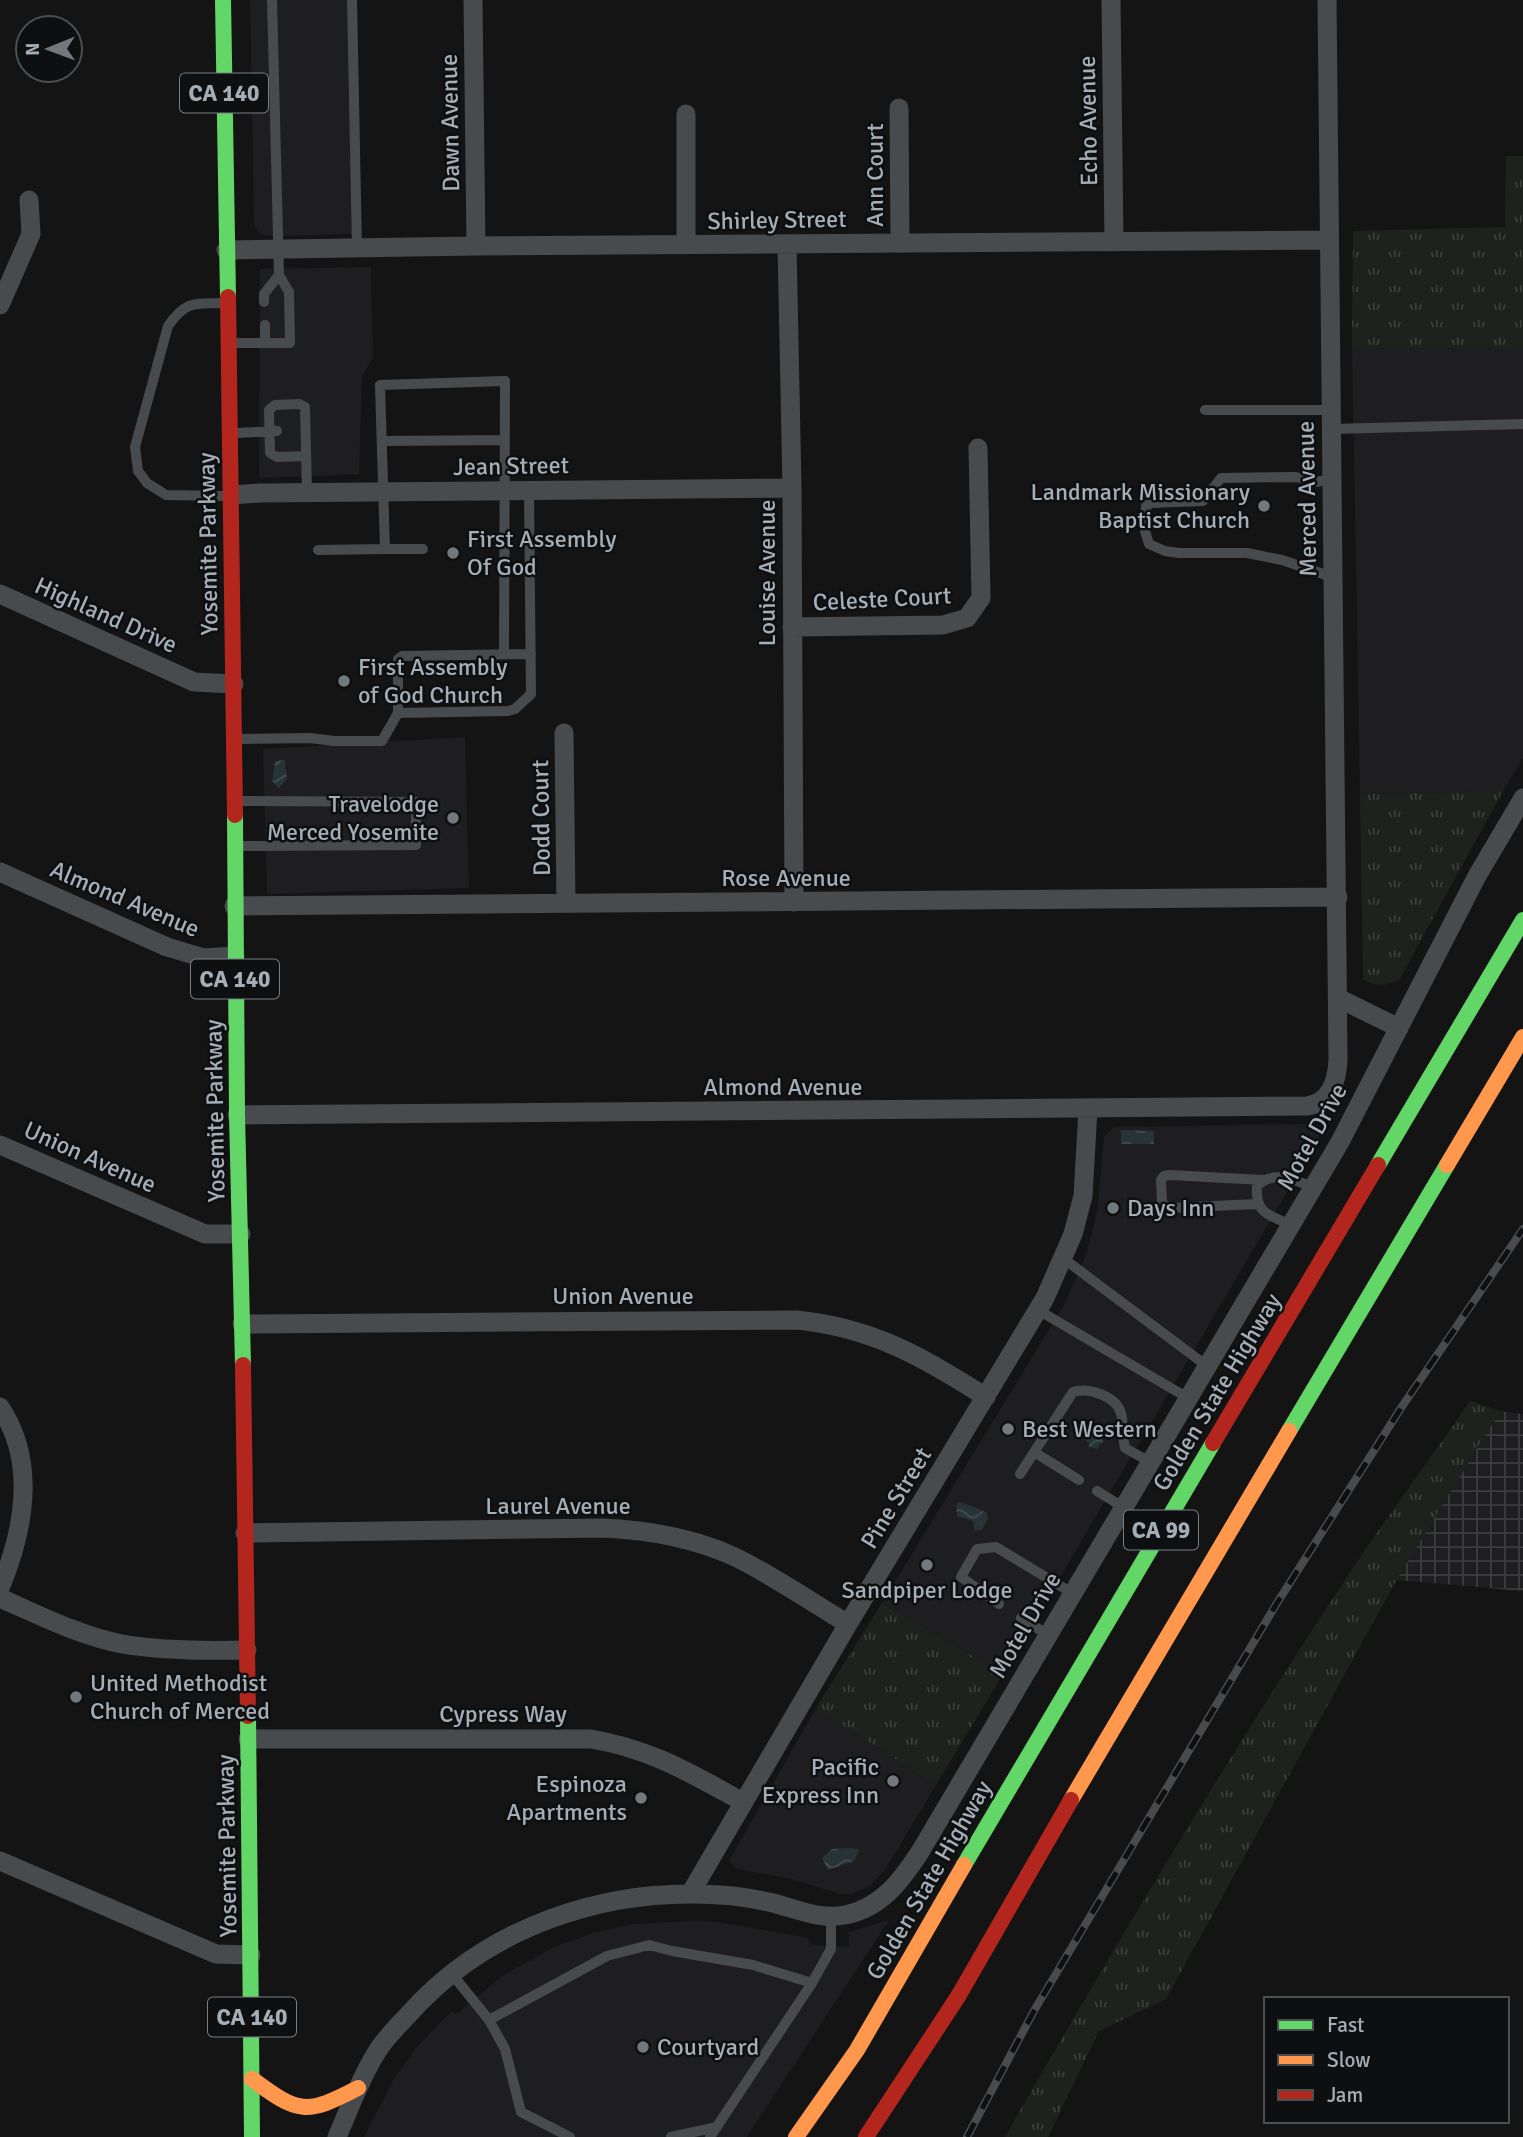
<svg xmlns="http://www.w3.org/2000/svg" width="1523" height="2137" viewBox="0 0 1523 2137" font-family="Signika,sans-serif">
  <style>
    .built { fill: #1e1e20 }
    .industrial { fill: url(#industrial-grid) }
    .grass { fill: url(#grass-tufts) }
    .water { fill: url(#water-waves) }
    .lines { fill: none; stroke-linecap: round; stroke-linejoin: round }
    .lane { stroke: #484b4d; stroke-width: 10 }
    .street { stroke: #484b4d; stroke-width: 19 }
    .fast { stroke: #63d668; stroke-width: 16 }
    .slow { stroke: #ff974d; stroke-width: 16 }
    .jam { stroke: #b3261e; stroke-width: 16 }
    .rail-casing { stroke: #484b4d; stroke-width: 8 }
    .rail { stroke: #0e0f10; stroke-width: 5; stroke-dasharray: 16; stroke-linecap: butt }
    .poi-dot { fill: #72787d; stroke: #0e0f10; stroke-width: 2.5 }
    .labels { text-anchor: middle; stroke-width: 5; stroke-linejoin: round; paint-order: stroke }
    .shield { fill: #0e0f10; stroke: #777e84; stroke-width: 2 }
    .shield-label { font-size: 23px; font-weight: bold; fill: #a4aeb6 }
    .street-label { font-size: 24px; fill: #a4aeb6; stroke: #0e0f10 }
    .poi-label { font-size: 24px; fill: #a4aeb6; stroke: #0e0f10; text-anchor: start }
  </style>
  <defs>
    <pattern id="industrial-grid" width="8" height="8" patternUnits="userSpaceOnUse" patternTransform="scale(1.75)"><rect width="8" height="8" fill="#1e1e20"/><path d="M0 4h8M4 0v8" fill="none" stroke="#3c3c3e"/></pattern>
    <pattern id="grass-tufts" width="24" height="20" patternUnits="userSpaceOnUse" patternTransform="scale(1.75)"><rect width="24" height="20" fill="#1d231c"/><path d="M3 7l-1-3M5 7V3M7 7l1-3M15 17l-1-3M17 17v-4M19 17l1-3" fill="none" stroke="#3b403b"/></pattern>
    <pattern id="water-waves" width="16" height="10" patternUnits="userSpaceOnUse" patternTransform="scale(1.75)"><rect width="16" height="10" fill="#273336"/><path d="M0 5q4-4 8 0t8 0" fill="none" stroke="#434e51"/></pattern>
  </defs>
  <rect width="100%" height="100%" fill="#141414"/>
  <path class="built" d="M250,0H356L358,234L265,236L258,232L254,224Z
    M371,267L373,358L362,376L359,474L259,478L260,269Z
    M1352,348H1523V758L1503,791L1360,794Z
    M465,737L469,888L267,894L263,749Z
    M1307,1124L1319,1130V1138L1003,1674L882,1603L1064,1305L1086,1255L1097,1212L1104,1137L1114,1127Z
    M816,1708L936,1785L885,1870L870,1886L851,1894H840L792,1879L738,1869L731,1864L730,1859Z
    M889,1920L747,2137H364L395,2077L416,2048L434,2029L451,2012L458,2013L502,1976L554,1947L590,1934L631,1924L695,1921L719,1922L808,1938L811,1945L849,1947V1932Z"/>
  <path class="industrial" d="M1500,1411L1523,1414V1591L1396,1580Z"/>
  <path class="grass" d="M1506,156H1523V348H1352L1353,231L1505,227Z
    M1503,791L1399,980C1386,986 1375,987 1363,979L1360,794Z
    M1470,1401L1500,1411L1396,1581L1166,1999L1099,2031L1048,2137H1005C1113,1948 1225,1762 1345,1580C1385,1519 1429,1461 1470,1401Z
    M882,1603L1003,1674L936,1785L816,1708Z"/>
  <path class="water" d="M285,760L287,779L279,788L272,781L275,761Z
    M1121,1130L1154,1131V1144H1121Z
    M1087,1421C1098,1426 1102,1430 1103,1442L1097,1449L1089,1447V1443L1076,1431L1078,1424Z
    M959,1502C965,1503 982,1510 987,1513L988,1519L982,1529L975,1531L973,1521L957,1516L956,1506Z
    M852,1848L859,1850L854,1861L828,1870L822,1858L832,1849Z"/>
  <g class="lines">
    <path class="lane" d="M352,0L357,248
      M264,302V294L279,275
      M224,303C194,304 186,300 168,326L135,447L138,471L147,483L166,495L227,496
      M265,325V343
      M233,343H290L289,292L279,275L272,0
      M1205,410H1331
      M1331,429L1523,424
      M236,433L277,431
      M382,441L504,440
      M306,456L277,457L270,453L269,410L275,405L299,404L305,407L307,493
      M1331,479L1316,482L1296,477L1221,478L1203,501L1151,503L1146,506L1145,531L1149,544L1165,551L1179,553H1247L1282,560L1332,577
      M529,491L531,694L515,709L508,711L398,713V659L402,656L531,654
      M385,549H423
      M318,550L385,549L380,385L505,381L504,654
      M237,739L310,738L334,741H382L398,713
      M238,846L416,845V802L238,801
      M1257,1204L1169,1208L1162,1203L1161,1180L1164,1176L1170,1175L1263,1180
      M1291,1225C1269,1215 1255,1214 1257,1186C1272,1170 1296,1179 1313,1188
      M1064,1259L1207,1366
      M1038,1310L1188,1398
      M1034,1452L1079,1480
      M1020,1474L1073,1392C1088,1387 1116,1396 1121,1413C1124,1424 1122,1437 1125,1448L1150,1462
      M1097,1491L1123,1507
      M999,1604L961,1577L977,1549L996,1547L1072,1593
      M1021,1618L1048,1635
      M452,1974L489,2020L505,2049L521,2112L570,2137
      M489,2020L607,1956L649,1945L672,1951L753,1965L812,1983
      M671,2137L717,2127
      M710,2137L812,1983L831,1949V1916"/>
    <path class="street" d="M473,0L476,246
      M1111,0L1114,241
      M899,108L900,242
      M787,244L792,488L794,902
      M686,245V114
      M226,250L476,246L1329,240
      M0,305L31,234L29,200
      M231,495L261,493L792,488
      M0,594L194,682L234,684
      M792,627L943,625L967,618L981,598L978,448
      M564,733L566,903
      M0,872L167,947L204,958L235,956
      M234,906L1338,897
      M1338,998L1399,1028
      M237,1115L1307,1106C1331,1103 1337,1080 1338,1060L1327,0
      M0,1145L205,1234H241
      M242,1324L797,1320C874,1328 922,1357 986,1397
      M0,1407C37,1462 24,1531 0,1588
      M245,1533L603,1528C649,1530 694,1538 735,1557C774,1576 811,1602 848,1624
      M0,1598C39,1615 80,1636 122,1644C163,1651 206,1651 247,1650
      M248,1739H591C651,1749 690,1773 743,1802
      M0,1861L216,1954L251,1955
      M690,1894L848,1624L1045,1298L1073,1234L1083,1196L1088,1109
      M337,2137C349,2110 359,2081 375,2055C383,2040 397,2027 409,2014C487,1927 604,1887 720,1895C737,1896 756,1899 773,1903C796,1909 820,1920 845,1915C881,1908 901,1881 920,1852L1340,1142L1477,876L1523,798"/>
    <path class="fast" d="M223,0L228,297
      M235,815L237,1115L243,1365
      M1378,1165L1523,920
      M1289,1431L1447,1165
      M248,1716L252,2137
      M964,1865L1213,1443"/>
    <path class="slow" d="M1447,1165L1523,1037
      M1071,1800L1289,1431
      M252,2079C299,2114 306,2115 358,2088
      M796,2137L857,2050L964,1865"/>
    <path class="jam" d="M228,297L235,815
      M243,1365L248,1716
      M1213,1443L1378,1165
      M866,2137L959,1995L1071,1800"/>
    <defs>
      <path id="rail" d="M967,2137L1035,2009L1277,1603L1401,1408L1523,1229"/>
    </defs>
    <use href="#rail" class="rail-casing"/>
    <use href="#rail" class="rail"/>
  </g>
  <g class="poi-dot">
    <circle cx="1264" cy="506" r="7"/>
    <circle cx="453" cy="553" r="7"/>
    <circle cx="344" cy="681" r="7"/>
    <circle cx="453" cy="818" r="7"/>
    <circle cx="1113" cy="1208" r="7"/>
    <circle cx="1008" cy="1429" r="7"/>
    <circle cx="927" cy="1565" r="7"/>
    <circle cx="76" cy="1697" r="7"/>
    <circle cx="893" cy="1781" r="7"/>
    <circle cx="641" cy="1798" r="7"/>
    <circle cx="643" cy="2047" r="7"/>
  </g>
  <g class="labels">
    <g class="shield">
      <rect x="180" y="73.5" width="88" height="39" rx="5"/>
      <rect x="191" y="959.5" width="88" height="39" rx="5"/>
      <rect x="1124" y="1510.5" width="74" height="39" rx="5"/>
      <rect x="208" y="1997.5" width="88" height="39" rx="5"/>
    </g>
    <g class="shield-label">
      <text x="224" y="101">CA 140</text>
      <text x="235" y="987">CA 140</text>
      <text x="1161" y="1538">CA 99</text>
      <text x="252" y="2025">CA 140</text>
    </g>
    <g class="street-label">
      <text transform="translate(1088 121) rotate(-91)" y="8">Echo Avenue</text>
      <text transform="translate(450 123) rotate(-91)" y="8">Dawn Avenue</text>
      <text transform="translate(875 175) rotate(-90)" y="8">Ann Court</text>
      <text transform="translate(777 220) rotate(-1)" y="8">Shirley Street</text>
      <text transform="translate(511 466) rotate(-1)" y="8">Jean Street</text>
      <text transform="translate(1307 499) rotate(-91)" y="8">Merced Avenue</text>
      <text transform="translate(208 544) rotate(-91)" y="8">Yosemite Parkway</text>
      <text transform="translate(767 573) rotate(-90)" y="8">Louise Avenue</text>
      <text transform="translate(882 599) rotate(-3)" y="8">Celeste Court</text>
      <text transform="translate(106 615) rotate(24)" y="8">Highland Drive</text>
      <text transform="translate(541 818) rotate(-91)" y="8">Dodd Court</text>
      <text x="786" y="886">Rose Avenue</text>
      <text transform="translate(125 899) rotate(23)" y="8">Almond Avenue</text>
      <text x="783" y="1095">Almond Avenue</text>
      <text transform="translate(215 1111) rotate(-91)" y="8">Yosemite Parkway</text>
      <text transform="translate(1312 1137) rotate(-61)" y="8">Motel Drive</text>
      <text transform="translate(90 1157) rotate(24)" y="8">Union Avenue</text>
      <text x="623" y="1304">Union Avenue</text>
      <text transform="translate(1217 1392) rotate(-59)" y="8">Golden State Highway</text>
      <text transform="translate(896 1498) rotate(-59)" y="8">Pine Street</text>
      <text x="558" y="1514">Laurel Avenue</text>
      <text transform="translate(1025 1625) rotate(-60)" y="8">Motel Drive</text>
      <text x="503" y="1722">Cypress Way</text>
      <text transform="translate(227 1846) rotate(-91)" y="8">Yosemite Parkway</text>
      <text transform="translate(929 1880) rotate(-60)" y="8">Golden State Highway</text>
    </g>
    <g class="poi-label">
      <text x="1250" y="500" text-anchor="end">Landmark Missionary<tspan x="1250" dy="28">Baptist Church</tspan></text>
      <text x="467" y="547">First Assembly<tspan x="467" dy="28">Of God</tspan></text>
      <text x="358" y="675">First Assembly<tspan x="358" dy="28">of God Church</tspan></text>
      <text x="439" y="812" text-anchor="end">Travelodge<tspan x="439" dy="28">Merced Yosemite</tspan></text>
      <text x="1127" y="1216">Days Inn</text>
      <text x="1022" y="1437">Best Western</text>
      <text x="927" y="1598" text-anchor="middle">Sandpiper Lodge</text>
      <text x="90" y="1691">United Methodist<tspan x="90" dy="28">Church of Merced</tspan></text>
      <text x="879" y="1775" text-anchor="end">Pacific<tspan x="879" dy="28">Express Inn</tspan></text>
      <text x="627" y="1792" text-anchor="end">Espinoza<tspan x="627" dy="28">Apartments</tspan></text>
      <text x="657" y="2055">Courtyard</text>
    </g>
  </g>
  <rect x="1264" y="1997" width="245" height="126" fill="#0e0f10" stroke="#4a4f52" stroke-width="2"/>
  <rect x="1278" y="2020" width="35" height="10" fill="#63d668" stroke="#4a4f52" stroke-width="2"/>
  <text x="1327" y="2032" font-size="21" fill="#a4aeb6">Fast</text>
  <rect x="1278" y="2055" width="35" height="10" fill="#ff974d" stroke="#4a4f52" stroke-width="2"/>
  <text x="1327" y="2067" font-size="21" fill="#a4aeb6">Slow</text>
  <rect x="1278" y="2090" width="35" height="10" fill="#b3261e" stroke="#4a4f52" stroke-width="2"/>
  <text x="1327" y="2102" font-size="21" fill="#a4aeb6">Jam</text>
  <g transform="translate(49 49) rotate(269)"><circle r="33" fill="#0e0f10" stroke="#4a4f52" stroke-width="2"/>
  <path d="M0-5L12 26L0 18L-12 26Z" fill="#72787d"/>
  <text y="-10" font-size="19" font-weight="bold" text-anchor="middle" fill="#a4aeb6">N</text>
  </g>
</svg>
